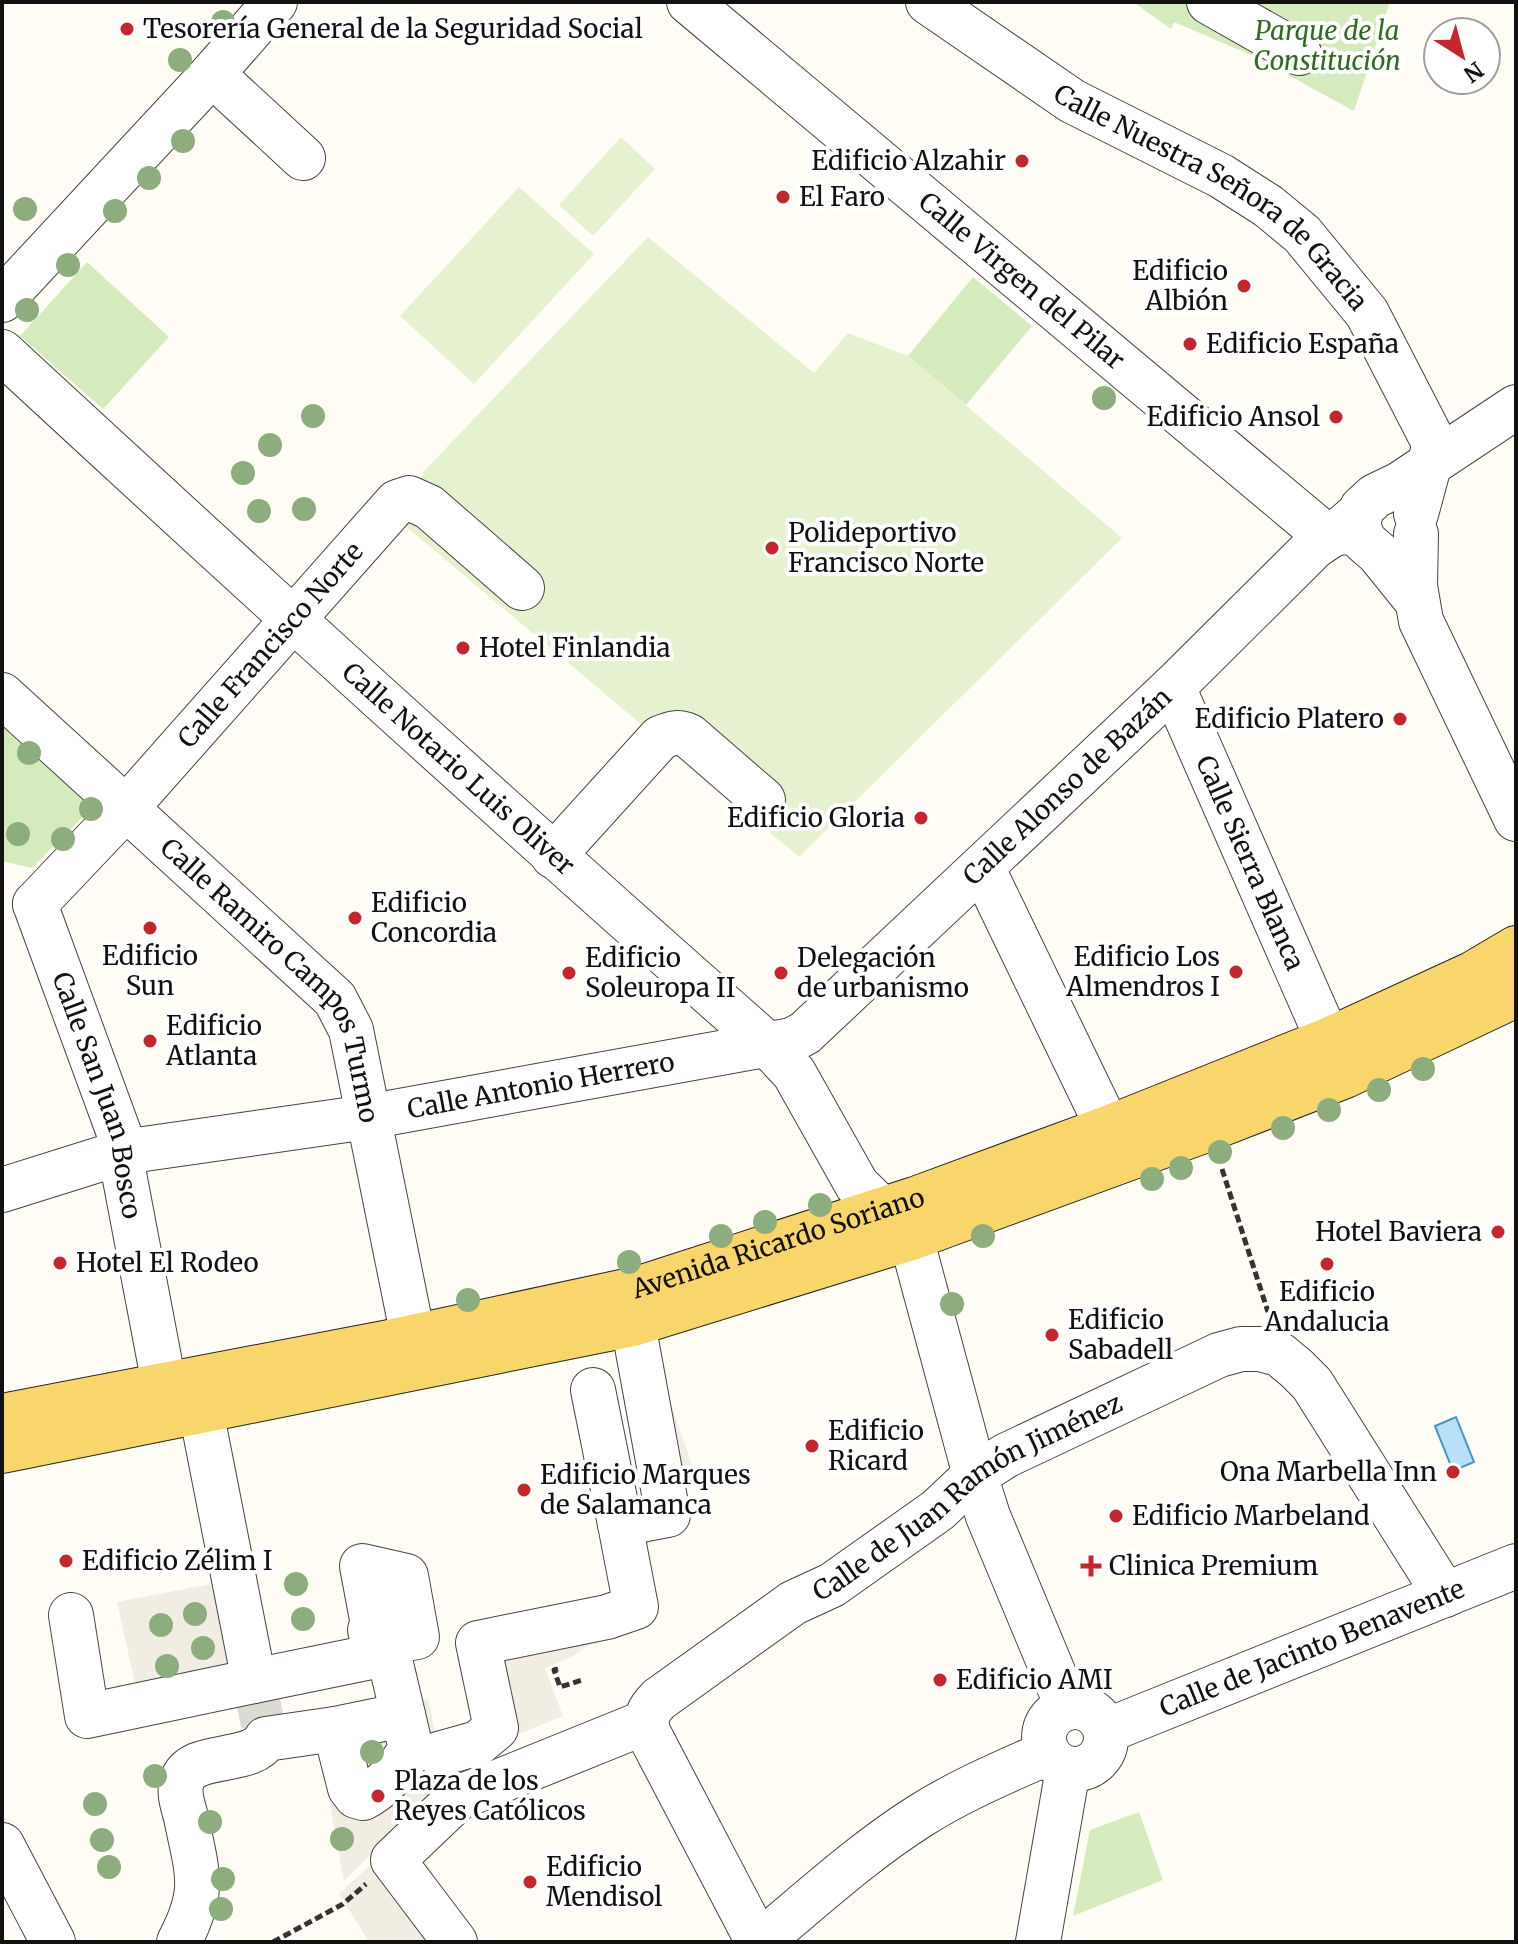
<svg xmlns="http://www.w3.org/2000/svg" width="1518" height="1944" viewBox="0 0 1518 1944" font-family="Merriweather,serif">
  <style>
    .green { fill: #d5ebbd }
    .pitch { fill: #e6f2cf }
    .plaza { fill: #f1ede2 }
    .water { fill: #b9e0f7; stroke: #3f96cf; stroke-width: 2 }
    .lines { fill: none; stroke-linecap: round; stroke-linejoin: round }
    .minor-tunnel { stroke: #dbdad3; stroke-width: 44; stroke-dasharray: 44 22; stroke-linecap: butt }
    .minor-casing { stroke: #444; stroke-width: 46 }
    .major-casing { stroke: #222; stroke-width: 46 }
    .path { stroke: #333; stroke-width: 5; stroke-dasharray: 8 4; stroke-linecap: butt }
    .minor { stroke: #fff; stroke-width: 44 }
    .major { stroke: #f9d66b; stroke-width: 44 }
    .tree { fill: #8dad7f }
    .poi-dot { fill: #c4262e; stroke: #fff; stroke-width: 3 }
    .labels { text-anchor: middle; stroke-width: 8; stroke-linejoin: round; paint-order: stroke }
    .poi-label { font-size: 26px; fill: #111; stroke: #fff; text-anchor: start }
    .park-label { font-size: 26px; font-style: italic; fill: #2f6b1f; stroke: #fff }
    .street-label { font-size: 26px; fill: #111; stroke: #fff }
  </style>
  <rect width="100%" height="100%" fill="#fffdf5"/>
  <path class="green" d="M1133,2H1390L1354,111L1251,55L1174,22L1171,29Z
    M87,262L169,337L103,409L20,336Z
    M973,277L1032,326L966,405L908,356Z
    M2,718L97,803L32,868L2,861Z
    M1139,1812L1163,1880L1073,1916L1090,1830Z"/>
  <path class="pitch" d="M621,137L655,169L593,236L559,205Z
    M519,187L594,254L474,384L400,316Z
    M648,237L814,373L848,333L908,356L1122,538L799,857L397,519L425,470Z"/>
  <path class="plaza" d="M663,1381L693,1468L667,1478L682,1532L631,1550L643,1608L573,1656L545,1668L563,1716L482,1749L470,1634L630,1602V1503L655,1498Z
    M226,1581L243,1673L138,1697L117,1602Z
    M428,1699L445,1779L344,1881L315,1723Z
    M409,1829L441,1890L436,1942H369L339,1894Z"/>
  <path class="water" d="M1456,1417L1474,1462L1453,1471L1435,1426Z"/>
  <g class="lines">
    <path class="minor-tunnel" d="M254,1681L266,1739"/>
    <defs>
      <g id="minor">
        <path id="s1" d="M689,2L1319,530L1332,533L1358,532"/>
        <path id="s2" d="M928,2L1072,101L1221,176L1268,206L1302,234L1367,313L1433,441V451L1416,514"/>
        <path d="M1209,2L1299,53"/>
        <path d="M212,74L303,158"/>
        <path d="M2,300L212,74L275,2"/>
        <path id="s3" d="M2,352C255,586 509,817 767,1044L794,1073L857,1185L911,1238L975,1475L988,1516L1068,1708"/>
        <path d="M1416,534L1415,586L1421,621L1516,819"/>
        <path d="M1416,600L1378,553L1364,541L1358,525L1362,508L1375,496L1400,484L1516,407"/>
        <path id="s4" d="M1173,687L1328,1040"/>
        <path id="s5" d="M2,695L335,999L351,1030L413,1337"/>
        <path d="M553,856L660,738C671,733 678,731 689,736L763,800"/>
        <path d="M982,867L1108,1128"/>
        <path id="s6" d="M35,904L127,807L397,502L409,498L429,507L522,588"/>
        <path id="s7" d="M35,904L119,1133L125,1179L164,1384"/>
        <path id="s8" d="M2,1190L123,1152L367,1117L792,1040L805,1033L1173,687L1315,546L1345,526L1360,513"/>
        <path d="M593,1390L620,1524"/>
        <path d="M362,1566L406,1576L417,1637L374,1645L370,1630H374Z"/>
        <path d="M71,1615L87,1716L254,1681"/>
        <circle cx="1075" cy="1738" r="31"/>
        <path d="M335,1729L350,1788L356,1796L363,1798C382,1789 400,1767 411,1749L403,1715"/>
        <path id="s9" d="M1106,1731L1516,1566"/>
        <path d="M439,1754L478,1743L496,1728L478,1643L607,1617L636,1607L620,1524L668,1515L633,1324"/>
        <path d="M2,1845L53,1942"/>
        <path d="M179,1942C207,1889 197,1873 186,1817C183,1806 178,1792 182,1781C191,1750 251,1766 266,1739L335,1729L403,1715L391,1664L385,1658L376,1656L254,1681L201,1411"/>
        <path d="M455,1942L393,1860L458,1798L646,1722"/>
        <path id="s10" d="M758,1942L648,1732C645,1717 648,1710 659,1699L793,1603L832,1585L938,1510L975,1475L1007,1455L1219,1355L1241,1349H1260L1279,1354L1296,1368L1312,1384L1445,1595"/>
        <path d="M760,1942C812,1899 863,1852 920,1816C959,1791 1004,1772 1047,1753"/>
        <path d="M1038,1942L1068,1769"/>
      </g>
      <g id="major">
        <path id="s11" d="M2,1416L389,1342L640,1288L915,1199L1108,1128L1328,1040L1472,974L1516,948"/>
        <path d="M2,1451L633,1324L911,1238L1209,1129L1345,1076L1516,995"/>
      </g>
    </defs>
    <use href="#minor" class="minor-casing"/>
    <use href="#major" class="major-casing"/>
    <path class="path" d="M1222,1169L1268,1312
      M558,1669L554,1670L560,1687L582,1680
      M273,1942L343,1904L366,1884"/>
    <use href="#minor" class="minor"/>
    <use href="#major" class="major"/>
  </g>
  <g class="tree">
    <circle cx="223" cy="22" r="12"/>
    <circle cx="180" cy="60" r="12"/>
    <circle cx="183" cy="141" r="12"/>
    <circle cx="149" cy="178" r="12"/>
    <circle cx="25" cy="209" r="12"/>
    <circle cx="115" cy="211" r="12"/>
    <circle cx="68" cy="265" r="12"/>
    <circle cx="27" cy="310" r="12"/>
    <circle cx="1104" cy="398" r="12"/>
    <circle cx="313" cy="416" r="12"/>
    <circle cx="270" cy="445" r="12"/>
    <circle cx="243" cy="473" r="12"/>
    <circle cx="304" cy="509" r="12"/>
    <circle cx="259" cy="511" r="12"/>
    <circle cx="29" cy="753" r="12"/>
    <circle cx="91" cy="809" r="12"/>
    <circle cx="18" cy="834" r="12"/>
    <circle cx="63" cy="839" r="12"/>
    <circle cx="1423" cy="1069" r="12"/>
    <circle cx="1379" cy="1090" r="12"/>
    <circle cx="1329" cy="1110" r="12"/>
    <circle cx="1283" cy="1128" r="12"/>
    <circle cx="1220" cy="1152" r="12"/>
    <circle cx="1181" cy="1168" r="12"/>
    <circle cx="1152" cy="1179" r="12"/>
    <circle cx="820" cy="1205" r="12"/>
    <circle cx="765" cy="1222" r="12"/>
    <circle cx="721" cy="1236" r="12"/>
    <circle cx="983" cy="1236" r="12"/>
    <circle cx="629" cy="1262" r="12"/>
    <circle cx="468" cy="1300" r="12"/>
    <circle cx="952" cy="1304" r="12"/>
    <circle cx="296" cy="1584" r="12"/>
    <circle cx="195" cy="1614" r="12"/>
    <circle cx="303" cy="1619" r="12"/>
    <circle cx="161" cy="1625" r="12"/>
    <circle cx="203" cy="1648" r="12"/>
    <circle cx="167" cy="1666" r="12"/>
    <circle cx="372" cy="1752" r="12"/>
    <circle cx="155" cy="1776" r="12"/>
    <circle cx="95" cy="1804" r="12"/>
    <circle cx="210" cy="1822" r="12"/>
    <circle cx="342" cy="1839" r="12"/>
    <circle cx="102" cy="1840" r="12"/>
    <circle cx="109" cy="1867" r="12"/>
    <circle cx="223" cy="1879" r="12"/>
    <circle cx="221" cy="1909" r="12"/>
  </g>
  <g class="poi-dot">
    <circle cx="127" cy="29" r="8"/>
    <circle cx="1022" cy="161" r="8"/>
    <circle cx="783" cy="197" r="8"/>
    <circle cx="1244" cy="286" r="8"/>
    <circle cx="1190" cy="344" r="8"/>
    <circle cx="1336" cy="417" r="8"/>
    <circle cx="772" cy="548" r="8"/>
    <circle cx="463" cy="648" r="8"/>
    <circle cx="1400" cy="719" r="8"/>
    <circle cx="921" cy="818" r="8"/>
    <circle cx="355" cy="918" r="8"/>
    <circle cx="150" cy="928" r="8"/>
    <circle cx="1236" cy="972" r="8"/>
    <circle cx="569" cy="973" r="8"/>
    <circle cx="781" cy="973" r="8"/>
    <circle cx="150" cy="1041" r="8"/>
    <circle cx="1498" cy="1232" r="8"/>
    <circle cx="60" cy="1263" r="8"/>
    <circle cx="1327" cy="1264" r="8"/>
    <circle cx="1052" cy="1335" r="8"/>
    <circle cx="812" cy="1446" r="8"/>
    <circle cx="1453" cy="1472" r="8"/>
    <circle cx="524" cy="1490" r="8"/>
    <circle cx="1116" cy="1516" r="8"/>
    <circle cx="66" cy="1561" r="8"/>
    <path d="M1087 1554h8v8h8v8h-8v8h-8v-8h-8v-8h8z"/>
    <circle cx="940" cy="1680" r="8"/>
    <circle cx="378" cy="1796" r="8"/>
    <circle cx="530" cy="1882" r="8"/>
  </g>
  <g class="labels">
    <g class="poi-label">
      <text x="143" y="38">Tesorería General de la Seguridad Social</text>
      <text x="1006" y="170" text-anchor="end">Edificio Alzahir</text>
      <text x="799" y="206">El Faro</text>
      <text x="1228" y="280" text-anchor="end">Edificio<tspan x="1228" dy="30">Albión</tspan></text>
      <text x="1206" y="353">Edificio España</text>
      <text x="1320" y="426" text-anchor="end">Edificio Ansol</text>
      <text x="788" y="542">Polideportivo<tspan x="788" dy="30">Francisco Norte</tspan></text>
      <text x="479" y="657">Hotel Finlandia</text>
      <text x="1384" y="728" text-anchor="end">Edificio Platero</text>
      <text x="905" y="827" text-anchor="end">Edificio Gloria</text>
      <text x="371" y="912">Edificio<tspan x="371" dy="30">Concordia</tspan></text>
      <text x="150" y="965" text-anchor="middle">Edificio<tspan x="150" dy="30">Sun</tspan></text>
      <text x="1220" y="966" text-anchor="end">Edificio Los<tspan x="1220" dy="30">Almendros I</tspan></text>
      <text x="585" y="967">Edificio<tspan x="585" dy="30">Soleuropa II</tspan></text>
      <text x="797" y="967">Delegación<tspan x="797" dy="30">de urbanismo</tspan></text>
      <text x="166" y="1035">Edificio<tspan x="166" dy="30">Atlanta</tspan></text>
      <text x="1482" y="1241" text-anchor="end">Hotel Baviera</text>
      <text x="76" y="1272">Hotel El Rodeo</text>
      <text x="1327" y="1301" text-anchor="middle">Edificio<tspan x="1327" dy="30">Andalucia</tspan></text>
      <text x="1068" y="1329">Edificio<tspan x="1068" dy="30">Sabadell</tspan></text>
      <text x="828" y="1440">Edificio<tspan x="828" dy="30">Ricard</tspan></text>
      <text x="1437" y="1481" text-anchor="end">Ona Marbella Inn</text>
      <text x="540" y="1484">Edificio Marques<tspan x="540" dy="30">de Salamanca</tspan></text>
      <text x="1132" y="1525">Edificio Marbeland</text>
      <text x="82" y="1570">Edificio Zélim I</text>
      <text x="1109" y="1575">Clinica Premium</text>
      <text x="956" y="1689">Edificio AMI</text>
      <text x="394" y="1790">Plaza de los<tspan x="394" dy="30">Reyes Católicos</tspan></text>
      <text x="546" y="1876">Edificio<tspan x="546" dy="30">Mendisol</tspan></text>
    </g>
    <g class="park-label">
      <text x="1327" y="40">Parque de la<tspan x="1327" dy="30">Constitución</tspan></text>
    </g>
    <g class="street-label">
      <text dy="9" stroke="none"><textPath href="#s2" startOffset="346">Calle Nuestra Señora de Gracia</textPath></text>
      <text dy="9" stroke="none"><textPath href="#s1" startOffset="434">Calle Virgen del Pilar</textPath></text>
      <text dy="9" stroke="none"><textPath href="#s6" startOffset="350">Calle Francisco Norte</textPath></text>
      <text dy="9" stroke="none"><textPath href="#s3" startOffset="618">Calle Notario Luis Oliver</textPath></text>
      <text dy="9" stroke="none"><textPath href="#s8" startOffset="1180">Calle Alonso de Bazán</textPath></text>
      <text dy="9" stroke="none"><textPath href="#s4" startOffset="192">Calle Sierra Blanca</textPath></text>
      <text dy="9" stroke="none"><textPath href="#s5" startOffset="400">Calle Ramiro Campos Turmo</textPath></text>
      <text dy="9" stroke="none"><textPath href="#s8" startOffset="550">Calle Antonio Herrero</textPath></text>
      <text dy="9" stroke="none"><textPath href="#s7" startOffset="202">Calle San Juan Bosco</textPath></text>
      <text dy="9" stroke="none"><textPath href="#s11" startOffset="796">Avenida Ricardo Soriano</textPath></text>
      <text dy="9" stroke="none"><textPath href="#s10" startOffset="644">Calle de Juan Ramón Jiménez</textPath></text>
      <text dy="9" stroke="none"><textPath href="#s9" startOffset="222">Calle de Jacinto Benavente</textPath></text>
    </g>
  </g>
  <rect width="1518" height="1944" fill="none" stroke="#111111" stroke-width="8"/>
  <g transform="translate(1462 56) rotate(144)"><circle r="38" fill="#ffffff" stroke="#a0a0a0" stroke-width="2"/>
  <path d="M0-6L14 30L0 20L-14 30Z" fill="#c4262e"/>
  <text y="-12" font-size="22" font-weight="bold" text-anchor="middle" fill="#111111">N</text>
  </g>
</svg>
